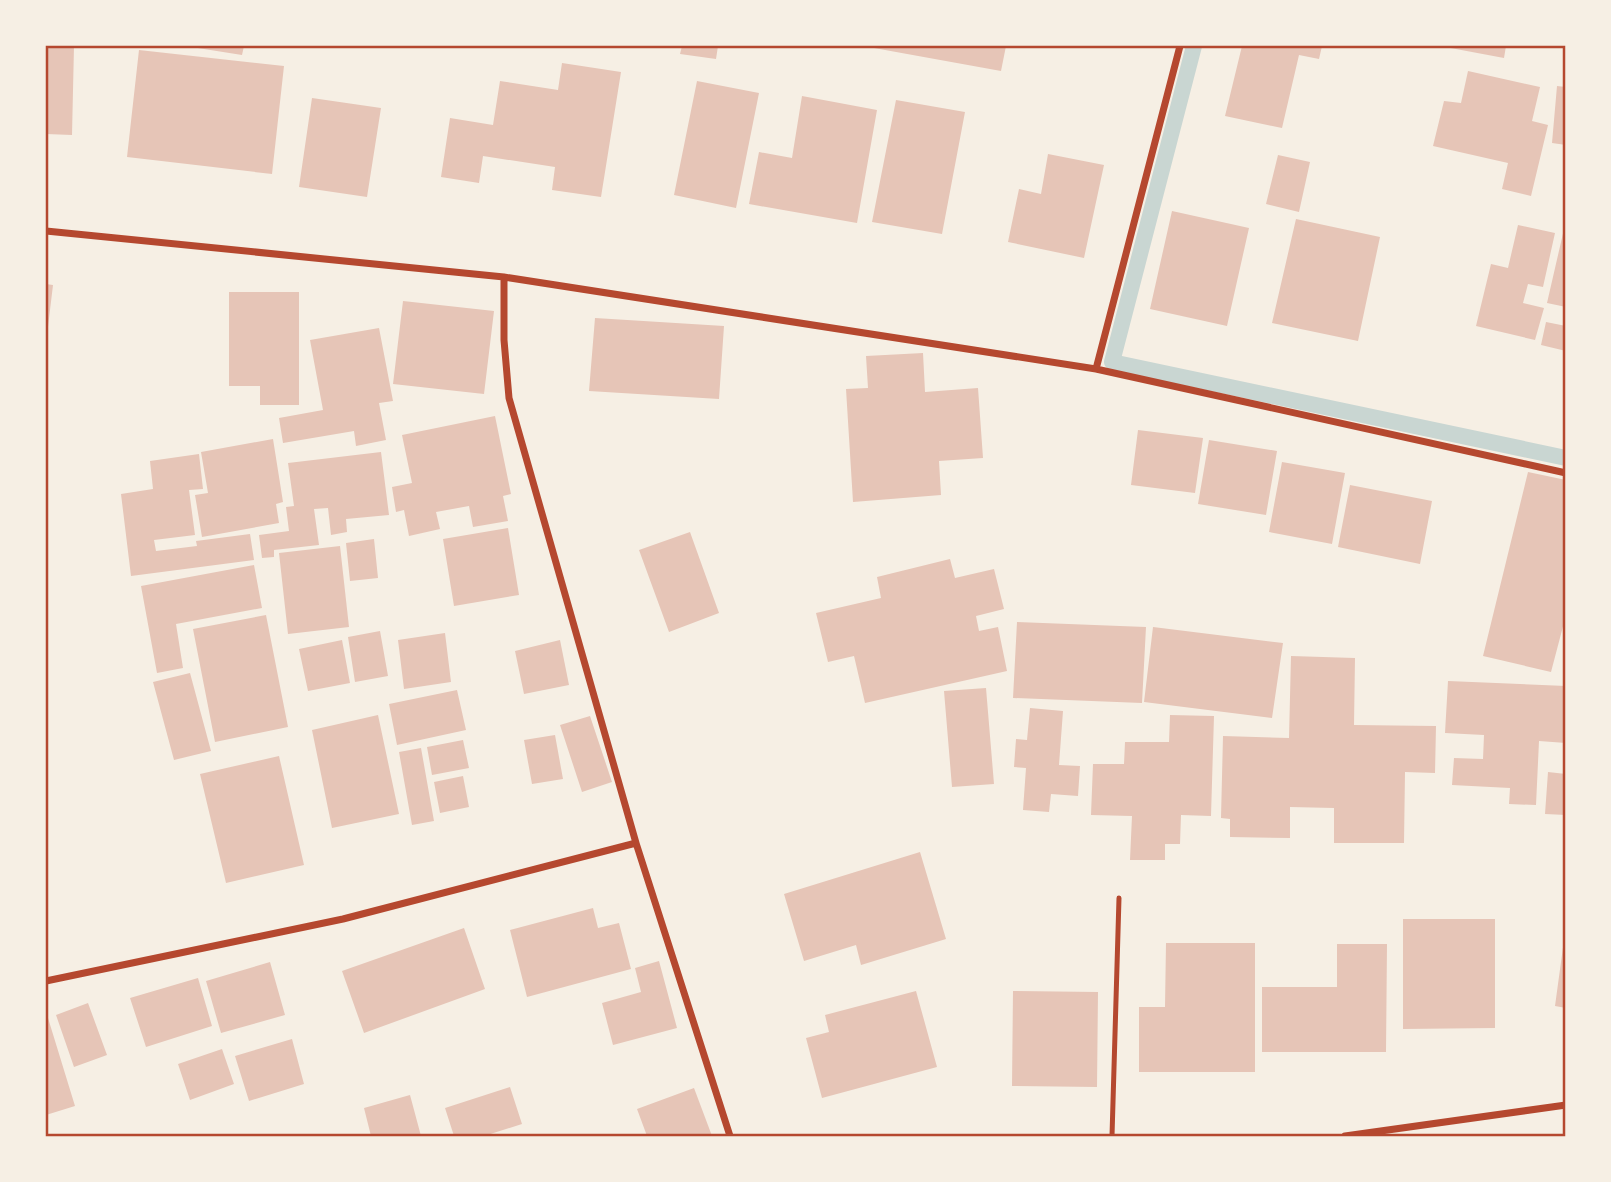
<svg xmlns="http://www.w3.org/2000/svg" width="1611" height="1182" viewBox="0 0 1611 1182" font-family="'Alegreya Sans',sans-serif">
  <style>
    .lines { fill: none; stroke-linecap: round; stroke-linejoin: round }
    .stream { stroke: #c9d6d2; stroke-width: 16 }
    .building { fill: #e6c5b7 }
    .service { stroke: #b5482f; stroke-width: 5 }
    .minor { stroke: #b5482f; stroke-width: 7 }
    .neatline { fill: none; stroke: #b5482f; stroke-width: 2.5 }
  </style>
  <rect width="100%" height="100%" fill="#f6efe4"/>
  <g class="lines">
    <path class="stream" d="M1194,46L1112,362L1566,458"/>
  </g>
  <path class="building" d="M46,46H74L72,135L46,134Z
    M185,46H244L242,55Z
    M682,46H718L716,59L680,54Z
    M863,46H1006L1001,71Z
    M1242,46H1322L1319,59L1299,55L1282,128L1225,116Z
    M1440,46H1506L1504,58Z
    M139,50L284,66L272,174L127,157Z
    M562,63L621,72L601,197L552,190L555,167L483,156L479,183L441,177L450,118L493,125L500,81L558,90Z
    M1468,71L1540,87L1532,121L1548,125L1531,196L1502,189L1508,163L1433,146L1444,101L1461,103Z
    M697,81L759,93L736,208L674,195Z
    M1557,86L1566,87V145L1552,143Z
    M802,96L877,110L857,223L749,204L759,152L792,158Z
    M312,98L381,108L367,197L299,187Z
    M896,100L965,112L942,234L872,222Z
    M1048,154L1104,165L1084,258L1008,242L1019,189L1041,194Z
    M1278,155L1310,162L1299,212L1266,204Z
    M1172,211L1249,228L1227,326L1150,309Z
    M1296,219L1380,237L1358,341L1272,323Z
    M1518,225L1555,233L1543,287L1528,284L1523,303L1544,308L1535,340L1476,326L1491,264L1508,268Z
    M1564,229H1566V307L1547,303Z
    M46,284L53,285L47,335H46Z
    M229,292H299V405H260V386H229Z
    M403,301L494,311L484,394L393,384Z
    M595,318L724,326L719,399L589,391Z
    M1546,322L1566,326V351L1541,345Z
    M379,328L393,401L379,403L386,440L356,446L354,431L283,443L279,418L323,410L310,340Z
    M923,353L925,392L978,388L983,458L939,461L941,495L853,502L846,389L868,388L866,356Z
    M495,416L511,494L503,496L508,521L473,527L469,506L436,512L440,529L409,536L404,510L396,512L392,487L412,483L402,435Z
    M1138,430L1203,438L1195,493L1131,485Z
    M273,439L283,502L276,504L279,523L202,537L195,495L208,493L201,452Z
    M1209,440L1277,451L1266,515L1198,504Z
    M381,452L389,515L346,519L347,532L331,535L328,508L314,509L319,545L274,550V557L262,558L259,535L289,531L286,507L294,506L288,463Z
    M199,454L203,489L189,490L195,535L154,540L156,551L197,546L196,541L250,534L254,560L131,576L121,494L153,489L150,461Z
    M1282,462L1345,473L1332,544L1269,532Z
    M1528,472L1566,480V615L1551,672L1483,656Z
    M1350,485L1432,501L1420,564L1338,547Z
    M508,528L519,595L454,606L443,539Z
    M690,532L719,613L669,632L639,550Z
    M374,539L378,578L350,581L346,543Z
    M340,546L349,627L288,634L279,553Z
    M950,559L955,578L994,569L1004,609L976,616L979,631L998,627L1007,671L865,703L854,656L828,662L816,613L881,598L877,577Z
    M254,565L262,608L176,624L183,668L157,673L141,586Z
    M266,615L288,727L215,742L193,629Z
    M1017,622L1146,627L1142,703L1013,698Z
    M1153,627L1283,643L1272,718L1144,702Z
    M380,631L388,676L355,682L348,637Z
    M445,633L451,682L404,689L398,640Z
    M342,640L350,683L308,691L299,649Z
    M560,640L569,685L524,694L515,651Z
    M1291,656L1355,658L1354,725L1436,726L1435,773L1405,772L1404,843H1334V808L1290,807V838L1230,837V819L1221,818L1223,736L1289,738Z
    M190,673L211,751L174,760L153,682Z
    M1448,681L1566,686V743L1539,741L1536,805L1509,804L1510,788L1452,785L1454,758L1483,759L1484,735L1445,733Z
    M986,688L994,784L952,787L944,691Z
    M457,690L466,730L397,745L389,704Z
    M1030,708L1063,711L1059,765L1080,766L1078,796L1051,794L1049,812L1023,810L1026,768L1014,767L1016,739L1027,740Z
    M378,715L399,814L332,828L312,730Z
    M1170,715L1214,716L1211,816L1181,815L1180,844H1165V860H1130L1132,816L1091,815L1093,764H1124L1125,742H1169Z
    M590,716L612,782L582,792L560,725Z
    M555,735L563,779L532,784L524,740Z
    M463,740L469,768L432,775L427,747Z
    M421,748L434,821L412,825L399,752Z
    M279,756L304,865L226,883L200,774Z
    M1548,772L1566,774V815L1545,814Z
    M463,776L469,807L440,813L434,782Z
    M920,852L946,939L861,965L856,945L804,961L784,894Z
    M593,908L598,928L619,923L631,969L527,997L510,930Z
    M1403,919H1495V1028L1403,1029Z
    M464,928L485,989L364,1033L342,971Z
    M1564,940H1566V1008L1555,1006Z
    M1166,943H1255V1072H1139V1007H1165Z
    M1337,944H1387L1386,1052H1262V987H1337Z
    M659,961L677,1028L613,1045L602,1003L641,992L635,968Z
    M270,962L285,1015L221,1033L206,981Z
    M198,978L212,1026L146,1047L130,998Z
    M916,991L937,1067L822,1098L806,1038L829,1032L825,1015Z
    M1013,991L1098,992L1097,1087L1012,1086Z
    M88,1003L107,1055L74,1067L56,1015Z
    M48,1018L75,1106L46,1115V1019Z
    M292,1039L304,1084L249,1101L235,1056Z
    M222,1049L234,1084L190,1100L178,1064Z
    M510,1087L522,1124L484,1136H454L445,1108Z
    M694,1088L712,1136H647L637,1109Z
    M410,1095L421,1136H371L364,1108Z"/>
  <g class="lines">
    <path class="service" d="M1112,1136L1119,898"/>
    <path class="minor" d="M46,231L504,277L1096,369L1566,473
      M504,277V340L509,398L636,843L730,1136
      M1096,369L1180,46
      M46,981L343,919L636,843
      M1345,1136L1566,1105"/>
  </g>
  <rect width="1611" height="1182" fill="none" stroke="#f6efe4" stroke-width="94"/>
  <rect x="47" y="47" width="1517" height="1088" class="neatline"/>
</svg>
